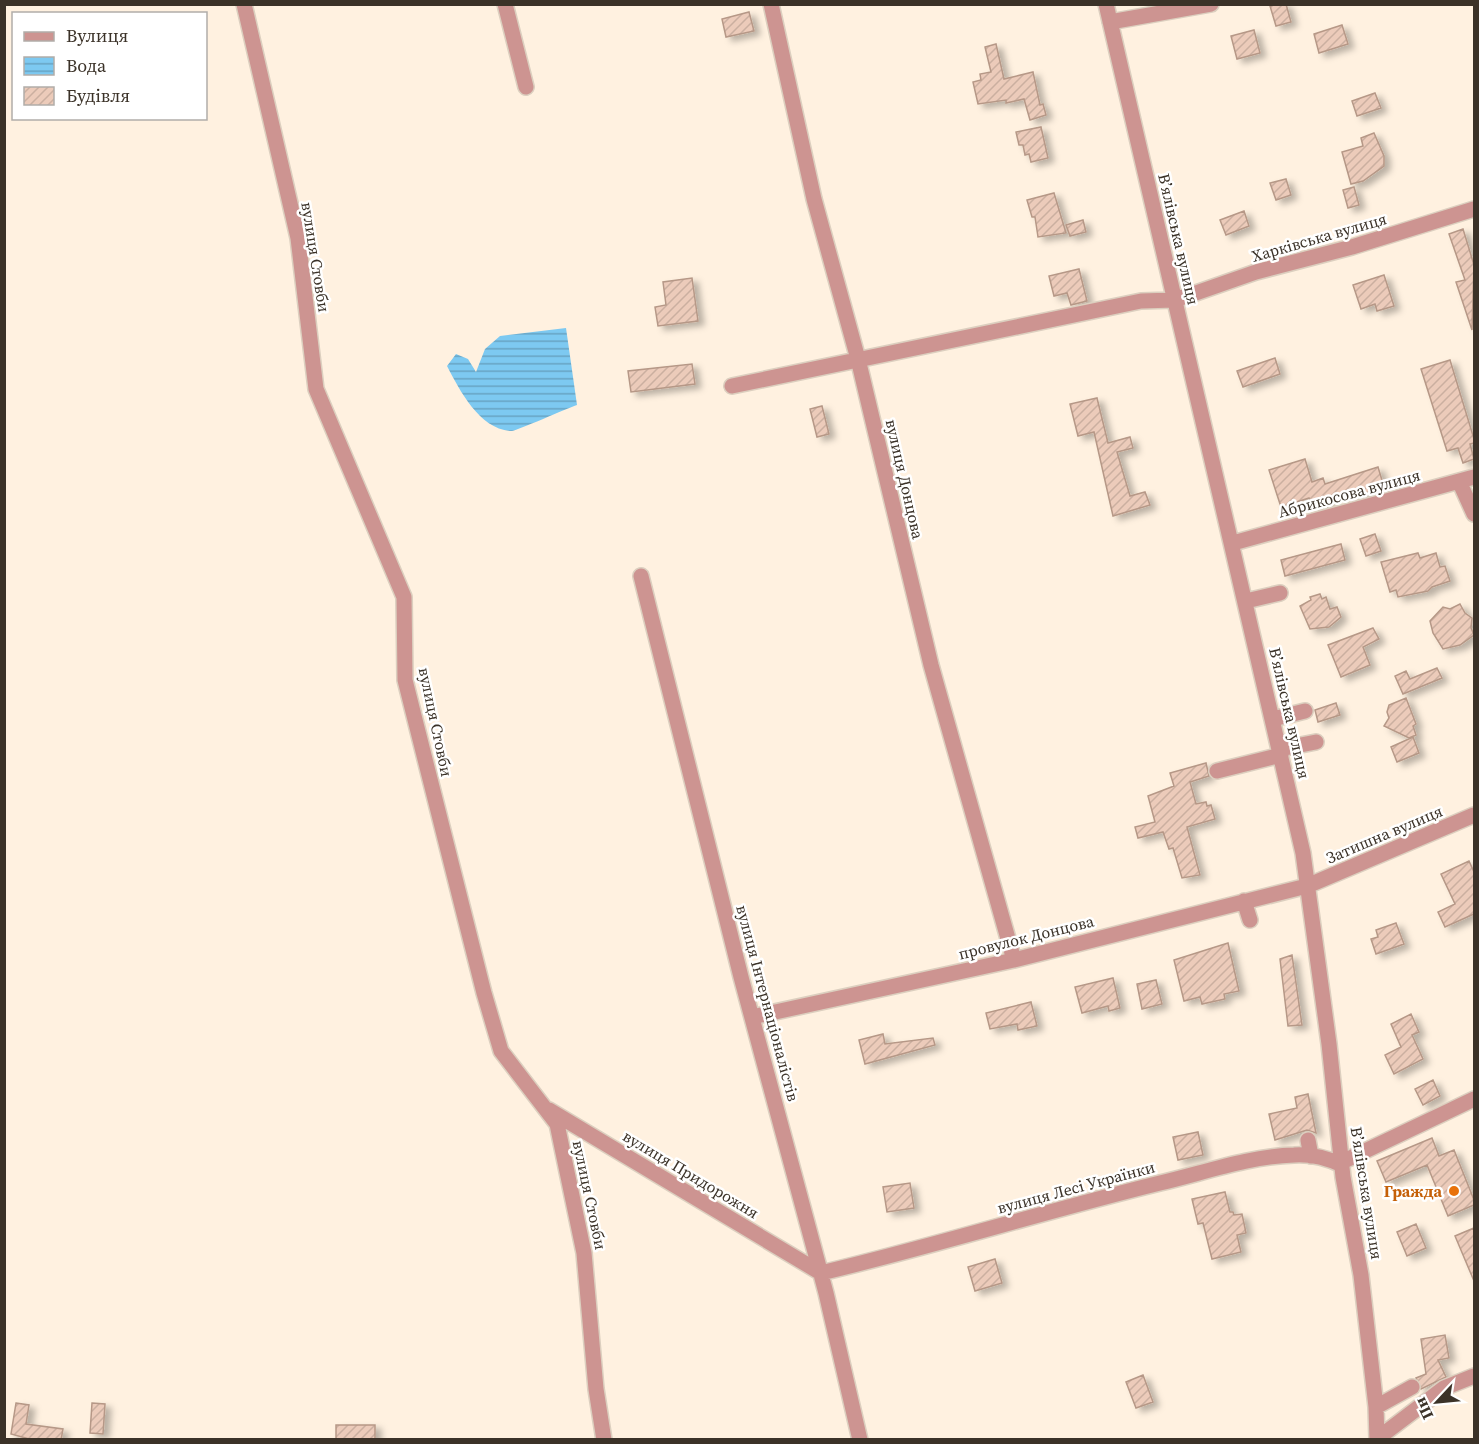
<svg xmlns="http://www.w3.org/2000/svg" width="1479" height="1444" viewBox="0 0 1479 1444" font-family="'Source Serif 4',serif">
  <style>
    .water { fill: url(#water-rules) }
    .building { fill: url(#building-hatch); stroke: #b69887; stroke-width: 1.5; filter: url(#shadow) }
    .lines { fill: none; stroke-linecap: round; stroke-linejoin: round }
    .minor-casing { stroke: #dccfbf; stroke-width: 18 }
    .minor { stroke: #cd9491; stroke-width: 15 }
    .food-dot { fill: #e8710a; stroke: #fff; stroke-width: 2 }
    .labels { text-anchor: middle; stroke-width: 5; stroke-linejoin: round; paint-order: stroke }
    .street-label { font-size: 16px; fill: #3b3228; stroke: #fff }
    .food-label { font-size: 16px; font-weight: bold; fill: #c56008; stroke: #fff; text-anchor: end }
  </style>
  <defs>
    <pattern id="water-rules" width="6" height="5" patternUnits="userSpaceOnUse" patternTransform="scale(1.5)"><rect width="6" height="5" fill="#7dc9f1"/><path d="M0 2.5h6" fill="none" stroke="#68a4c3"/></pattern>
    <pattern id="building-hatch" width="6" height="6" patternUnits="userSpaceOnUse" patternTransform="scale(1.5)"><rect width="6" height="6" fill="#eccbba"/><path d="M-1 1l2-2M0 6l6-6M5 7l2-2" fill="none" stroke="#cbafa0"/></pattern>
    <filter id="shadow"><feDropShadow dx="6" dy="4" stdDeviation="3" flood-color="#0004"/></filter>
  </defs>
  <rect width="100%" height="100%" fill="#fff1e0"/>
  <path class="water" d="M566,328L577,405C568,408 516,431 512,431C480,430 460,391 447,366L456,354L468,359L476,372L485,349L500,336Z"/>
  <path class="building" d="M1276,4H1286L1291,22L1276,26L1270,6Z
    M749,12L754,31L726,37L722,19Z
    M1342,25L1348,44L1319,53L1314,34Z
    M1254,30L1260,53L1237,59L1231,36Z
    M996,44L1004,79L1033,72L1040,105L1043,104L1046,115L1030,120L1024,99L1006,103V100L978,104L973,82L981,80L980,74L991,72L985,47Z
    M1375,93L1381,108L1357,116L1352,101Z
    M1041,127L1048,158L1031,162L1029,154L1025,155L1023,145H1019L1016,132Z
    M1374,133L1384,156V166L1363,181L1351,184L1342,152L1363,146L1361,138Z
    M1286,179L1291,195L1276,200L1270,183Z
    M1354,187L1359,205L1348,208L1343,190Z
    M1054,193L1066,233L1038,237L1035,217H1032L1027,200Z
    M1244,211L1249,226L1226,235L1220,220Z
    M1083,220L1086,232L1070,236L1066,225Z
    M1463,229L1474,265L1472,330L1456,282L1465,280L1449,234Z
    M1079,269L1087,301L1071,305L1067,293L1054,296L1049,276Z
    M1384,275L1394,306L1377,311L1375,304L1361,309L1353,285Z
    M692,278L698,321L658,326L655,307L666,305L663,282Z
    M1275,358L1280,374L1243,387L1237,371Z
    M1450,360L1474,439V443L1470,444L1474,459L1463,463L1458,448L1447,451L1421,369Z
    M692,364L695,384L631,392L628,371Z
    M1097,398L1108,443L1130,437L1133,448L1117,452L1130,496L1145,492L1150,505L1113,516L1094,432L1078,436L1070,404Z
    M822,406L829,434L817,437L810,409Z
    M1305,459L1312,482L1323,478L1325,484L1378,467L1384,487L1347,499L1345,493L1328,498L1330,504L1313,510L1309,498L1281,507L1269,470Z
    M1375,534L1381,551L1366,556L1360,539Z
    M1341,544L1345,560L1285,576L1281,560Z
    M1418,553L1420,558L1436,553L1440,567L1445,566L1450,581L1432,587L1428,591L1398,597L1396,590L1390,592L1381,562Z
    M1320,594L1322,599L1326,597L1330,609L1337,607L1341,617L1329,627L1310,629L1300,606L1311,600L1310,597Z
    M1460,604L1465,613L1472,618L1471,628L1474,635L1460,645L1443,649L1433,633L1430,621L1443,607L1450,609Z
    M1373,628L1379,639L1363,647L1370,665L1341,677L1328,645Z
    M1437,668L1442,678L1403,694L1395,676L1406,671L1410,679Z
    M1406,698L1416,724L1413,726L1416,735L1409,738L1384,726L1389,718L1387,712L1389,705Z
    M1336,703L1340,715L1318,722L1315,710Z
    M1413,737L1419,753L1397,762L1391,747Z
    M1206,763L1209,776L1190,782L1196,804L1206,802L1207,806L1211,805L1215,819L1187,827L1200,875L1182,878L1173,848L1169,849L1163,832L1138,838L1135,827L1155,822L1148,796L1174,786L1170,773Z
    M1469,861L1474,872V914L1445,927L1438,912L1455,904L1441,874Z
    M1396,923L1404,944L1376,954L1371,939L1378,937L1376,930Z
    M1228,943L1239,991L1224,994L1225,999L1202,1004L1200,997L1184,1001L1174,960Z
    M1292,955L1302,1025L1288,1026L1280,959Z
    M1113,978L1120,1008L1109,1011L1108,1006L1082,1013L1075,987Z
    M1156,980L1162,1004L1142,1009L1137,984Z
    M1031,1002L1037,1026L1018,1030L1017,1024L990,1029L986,1013Z
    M1411,1014L1419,1032L1412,1035L1423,1059L1394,1074L1385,1055L1401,1047L1391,1024Z
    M883,1034L885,1044L933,1038L935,1045L865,1064L859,1040Z
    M1433,1080L1440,1096L1423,1105L1415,1089Z
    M1308,1094L1316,1133L1307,1130L1275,1140L1269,1114L1297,1108L1295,1097Z
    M1198,1132L1203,1155L1178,1160L1173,1137Z
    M1432,1138L1439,1156L1454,1150L1474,1200V1205L1448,1216L1427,1165L1386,1182L1377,1161Z
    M910,1183L914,1208L887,1212L883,1187Z
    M1225,1192L1230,1212H1233L1234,1215L1242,1214L1246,1233L1237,1235L1241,1252L1212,1259L1203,1223L1198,1224L1192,1199Z
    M1416,1224L1426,1248L1407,1256L1397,1232Z
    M1474,1228V1281L1455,1236Z
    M995,1259L1002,1283L975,1291L968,1267Z
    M1445,1335L1449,1358L1438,1360L1446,1377L1421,1389L1416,1378L1426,1374L1421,1339Z
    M1143,1375L1153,1402L1136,1408L1126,1382Z
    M16,1403L29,1405L26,1424L63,1429L61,1440H33L11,1434Z
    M92,1403L105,1404L103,1434L90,1433Z
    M336,1425H375V1440H336Z"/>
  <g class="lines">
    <defs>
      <path id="minor" d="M244,4L298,238L316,389L404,597L405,680L484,993L501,1051L557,1124L584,1253L596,1389L604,1440
        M505,4L526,87
        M771,4L814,199L858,359L931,665L1014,960
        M1106,4L1303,853L1329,1044L1343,1177L1361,1275L1376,1407L1377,1440
        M1110,22L1211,4
        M732,386L1141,301L1174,300L1193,294L1256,272L1352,247L1474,209
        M1459,481L1474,514
        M1233,543L1474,477
        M641,576L741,977L826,1293L860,1440
        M1246,601L1280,593
        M1273,719L1305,711
        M1280,749L1316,742
        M1217,771L1281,755
        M1244,901L1250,920
        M752,1017L1014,960L1307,886L1474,815
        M549,1110L821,1273C935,1246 1046,1211 1160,1183C1203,1173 1250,1156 1294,1155C1311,1154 1327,1158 1342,1165
        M1308,1140L1311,1156
        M1342,1162L1474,1099
        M1376,1407L1412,1387
        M1377,1439L1444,1388L1474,1376"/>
    </defs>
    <use href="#minor" class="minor-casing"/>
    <use href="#minor" class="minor"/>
  </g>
  <circle class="food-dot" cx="1454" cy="1191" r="6"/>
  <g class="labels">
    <g class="street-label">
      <text transform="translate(1319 237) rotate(-16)" y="6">Харківська вулиця</text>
      <text transform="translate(1179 239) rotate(77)" y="6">В’ялівська вулиця</text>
      <text transform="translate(316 257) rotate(81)" y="6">вулиця Стовби</text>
      <text transform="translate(905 479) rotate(77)" y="6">вулиця Донцова</text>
      <text transform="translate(1349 493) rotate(-15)" y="6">Абрикосова вулиця</text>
      <text transform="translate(1290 713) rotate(77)" y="6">В’ялівська вулиця</text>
      <text transform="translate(436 722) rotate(78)" y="6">вулиця Стовби</text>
      <text transform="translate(1384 834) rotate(-23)" y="6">Затишна вулиця</text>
      <text transform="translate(1026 937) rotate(-14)" y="6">провулок Донцова</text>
      <text transform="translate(768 1003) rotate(75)" y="6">вулиця Інтернаціоналістів</text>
      <text transform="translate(691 1174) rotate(31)" y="6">вулиця Придорожня</text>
      <text transform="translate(1076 1187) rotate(-15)" y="6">вулиця Лесі Українки</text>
      <text transform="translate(1367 1193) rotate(81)" y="6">В’ялівська вулиця</text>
      <text transform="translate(590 1195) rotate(78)" y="6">вулиця Стовби</text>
    </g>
    <g class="food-label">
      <text x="1442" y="1197">Гражда</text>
    </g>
  </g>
  <rect width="1479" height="1444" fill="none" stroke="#3b3228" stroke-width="12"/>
  <rect x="12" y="12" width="195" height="108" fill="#ffffff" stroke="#b1ada9" stroke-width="1.5"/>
  <rect x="24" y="32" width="30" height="9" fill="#cd9491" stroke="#b1ada9" stroke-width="1.5"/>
  <text x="66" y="42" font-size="18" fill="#3b3228">Вулиця</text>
  <rect x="24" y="57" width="30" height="18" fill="url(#water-rules)" stroke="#b1ada9" stroke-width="1.5"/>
  <text x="66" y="72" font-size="18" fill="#3b3228">Вода</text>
  <rect x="24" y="87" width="30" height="18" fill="url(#building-hatch)" stroke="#b1ada9" stroke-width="1.5"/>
  <text x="66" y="102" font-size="18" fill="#3b3228">Будівля</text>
  <g transform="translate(1437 1402) rotate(244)" stroke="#ffffff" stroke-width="4.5" paint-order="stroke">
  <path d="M0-4.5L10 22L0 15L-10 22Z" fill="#3b3228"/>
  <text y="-9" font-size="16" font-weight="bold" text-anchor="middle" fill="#3b3228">Пн</text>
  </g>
</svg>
